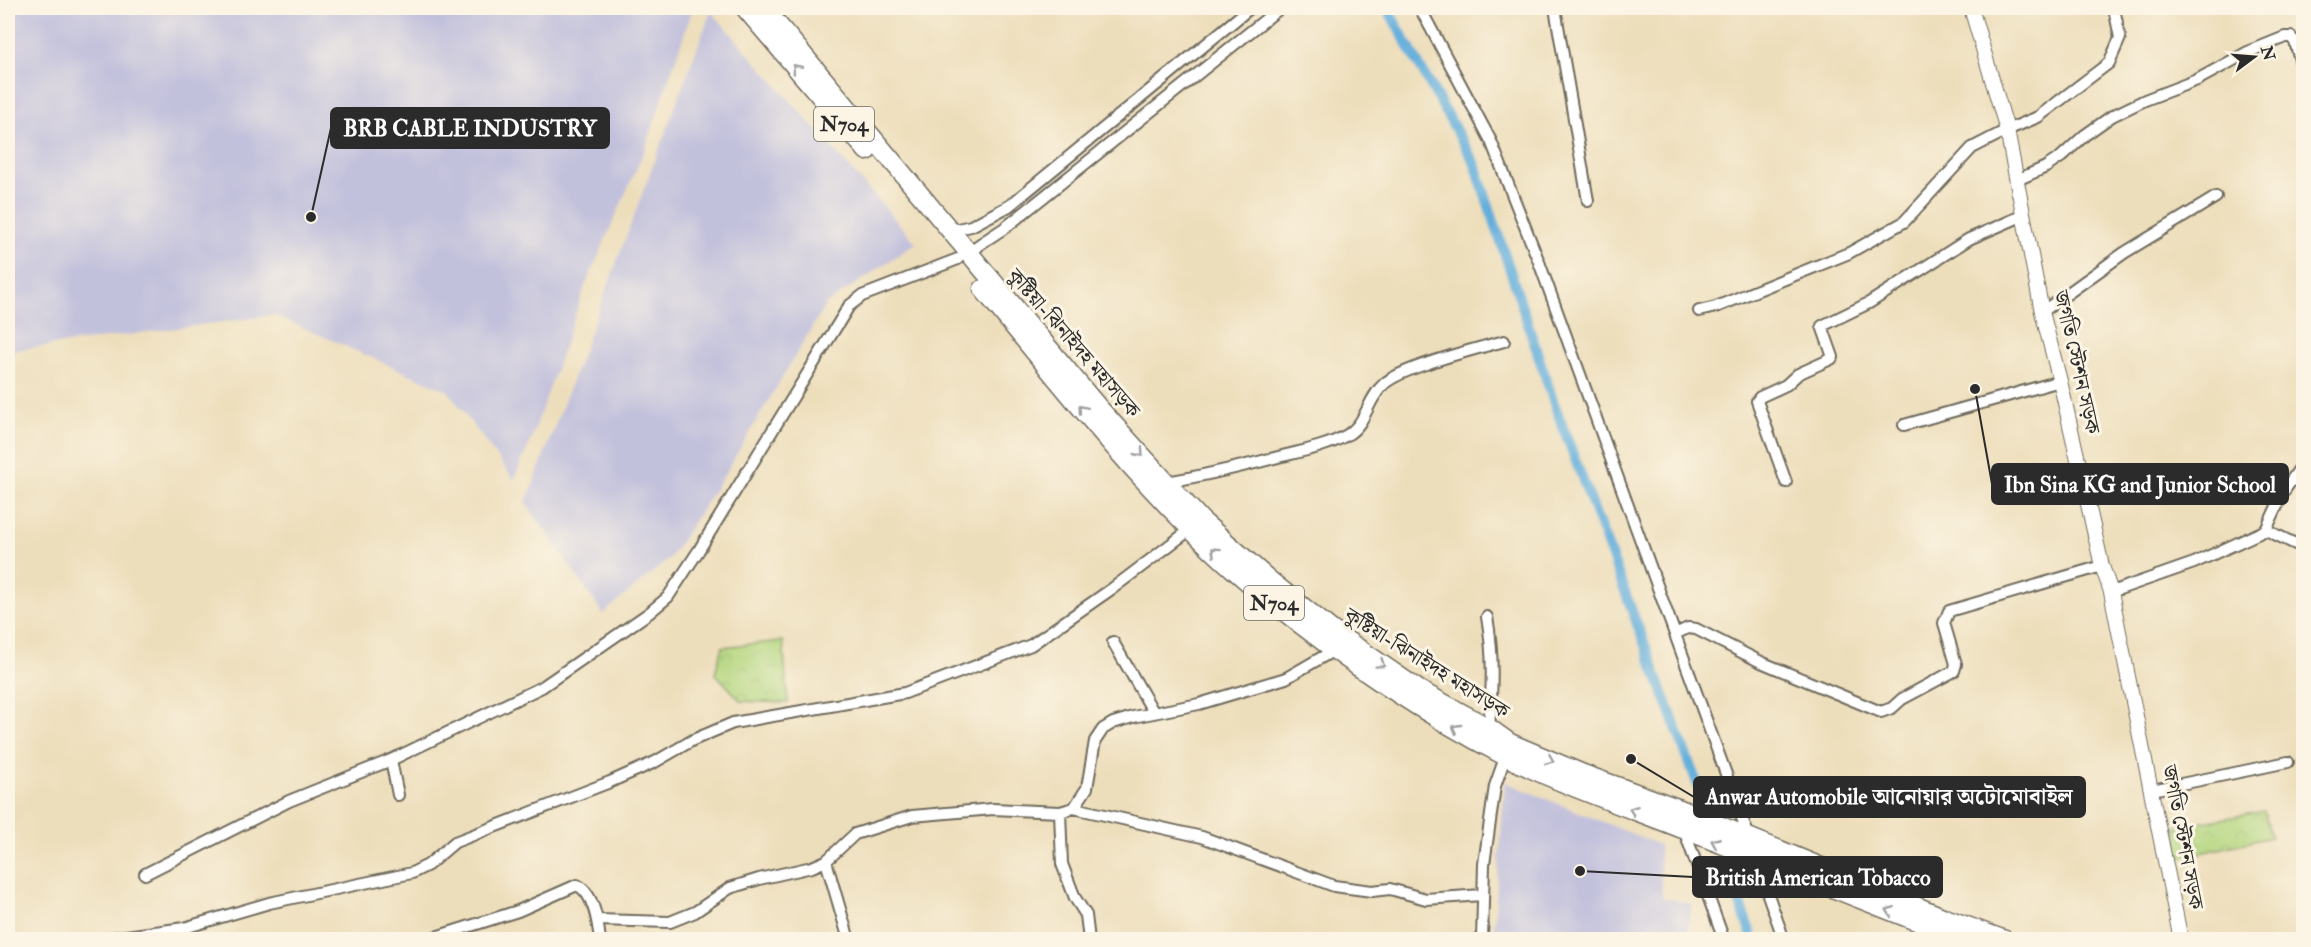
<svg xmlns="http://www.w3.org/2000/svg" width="2311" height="947" viewBox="0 0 2311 947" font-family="'IM FELL Double Pica','Noto Serif Bengali',serif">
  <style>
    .industrial { fill: #c2c1dc }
    .park { fill: url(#park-crowns); stroke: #6f8054; stroke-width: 1.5 }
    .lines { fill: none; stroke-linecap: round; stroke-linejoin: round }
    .canal { stroke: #63afdc; stroke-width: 10 }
    .minor-casing { stroke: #6f6a5d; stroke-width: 14 }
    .tertiary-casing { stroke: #6f6a5d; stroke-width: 16 }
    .trunk-casing { stroke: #6f6a5d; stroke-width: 21 }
    .minor { stroke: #fff; stroke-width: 10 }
    .tertiary { stroke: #fff; stroke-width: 14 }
    .trunk { stroke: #fff; stroke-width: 18 }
    .oneway { stroke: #a0a0a0 }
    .labels { text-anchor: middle; stroke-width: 6; stroke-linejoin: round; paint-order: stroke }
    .shield { fill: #fcf5e5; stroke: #6a6863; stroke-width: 1.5 }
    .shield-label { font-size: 20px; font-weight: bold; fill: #2b2b2b }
    .street-label { font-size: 21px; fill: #2b2b2b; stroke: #fcf5e5 }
    .leader { fill: none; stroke: #2b2b2b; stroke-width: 2 }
    .callout-dot { fill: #2b2b2b; stroke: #fcf5e5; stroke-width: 2 }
    .callout { fill: #2b2b2b; stroke: #2b2b2b; stroke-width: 2 }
    .callout-label { font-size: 22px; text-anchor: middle; font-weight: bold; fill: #fff }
  </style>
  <defs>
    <pattern id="park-crowns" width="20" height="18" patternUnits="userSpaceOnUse" patternTransform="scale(1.5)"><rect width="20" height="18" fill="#b3d67e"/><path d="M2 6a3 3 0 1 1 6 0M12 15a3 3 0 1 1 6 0" fill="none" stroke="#9ab86d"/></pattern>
  </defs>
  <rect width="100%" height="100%" fill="#fcf5e5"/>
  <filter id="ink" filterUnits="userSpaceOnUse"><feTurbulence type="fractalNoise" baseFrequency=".0167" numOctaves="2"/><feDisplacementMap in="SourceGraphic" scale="12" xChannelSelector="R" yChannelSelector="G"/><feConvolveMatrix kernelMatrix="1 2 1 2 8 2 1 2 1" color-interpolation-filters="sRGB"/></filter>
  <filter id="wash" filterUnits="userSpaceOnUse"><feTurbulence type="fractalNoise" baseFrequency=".008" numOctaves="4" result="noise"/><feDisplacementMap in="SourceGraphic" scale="24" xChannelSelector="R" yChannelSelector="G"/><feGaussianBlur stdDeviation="1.35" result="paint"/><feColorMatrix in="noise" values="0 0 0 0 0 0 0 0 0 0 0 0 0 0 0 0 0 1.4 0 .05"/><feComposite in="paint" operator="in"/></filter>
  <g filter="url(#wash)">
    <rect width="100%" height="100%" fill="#eddebb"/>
    <path class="industrial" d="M8,8H693L645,149L586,284L531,440L514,480L448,391L274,315L9,351Z
      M711,11L916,243L826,304L726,472L670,558L603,614L526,503Z
      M1505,782L1659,845L1662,897L1692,904L1686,939H1493Z"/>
    <path class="park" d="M783,641L788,703L741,701L715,673L722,647Z
      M2264,811L2271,837L2179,858L2176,827Z"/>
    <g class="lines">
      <path class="canal" d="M1387,8L1475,164L1555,406L1712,823
        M1718,841L1753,940"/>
    </g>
  </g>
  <g filter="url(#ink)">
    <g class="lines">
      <defs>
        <path id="minor" d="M1420,8L1491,141L1539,262L1749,837
          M1555,8L1588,201
          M2017,180L2046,167L2061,157L2085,135L2112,116L2145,100L2197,80L2248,52L2285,37H2291L2295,42L2304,74
          M949,231L971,226L1009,206L1250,8
          M970,255L980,244L1006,227L1280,8
          M1699,311L1716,307L1849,253L1904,222L1972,148L2007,130L2038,117L2109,63L2120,38L2114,8
          M2042,312L2124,253L2216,197
          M1904,425L2060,381
          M1166,482C1205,476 1244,466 1282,456C1303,451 1328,446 1347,435C1367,423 1367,399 1384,384C1402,367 1476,349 1504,341
          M1786,482L1757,401L1760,397L1786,385L1798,374L1831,359L1833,357L1822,326L1869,303L1969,239L2024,215
          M2266,530L2304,548
          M2111,592L2194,563L2266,530L2284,491L2304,462
          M1487,617C1494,655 1492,691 1489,728
          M1675,634L1688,628L1696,629L1761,662L1881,712L1892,708L1902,699L1954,671L1956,664L1944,623L1949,611L2102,566
          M1113,642L1154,713
          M391,760L398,795
          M2152,790L2288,762
          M1074,808L1202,837L1334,886L1372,891L1390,889L1426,899L1482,895
          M1060,812L1062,864L1075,898L1086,915L1089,940
          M1684,830L1724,940
          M1754,855L1784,940
          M826,861L849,940
          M145,874L289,801L391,760L542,687L649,613L668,597L699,550L849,306L862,296L958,259
          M597,920L670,922L695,912L730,888L759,879L812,867L826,861L855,834L912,816L993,809L1060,812L1074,808L1087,788L1095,741L1103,729L1113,723L1133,717L1199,704L1286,678L1338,648
          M97,940L184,928L269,903L412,873L428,865L455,842L610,782L655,762L693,740L733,723L905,693L1031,645L1113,588L1195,526
          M426,940L518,911L577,885C594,893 598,923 600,940
          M1482,940L1484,864L1495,786L1507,752"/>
        <path id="tertiary" d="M1971,8L2007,130L2042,312L2060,381L2102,566L2111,592L2181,940"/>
        <path id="trunk" d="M745,8L867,151
          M764,8L1098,407L1166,482L1202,521L1268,579L1333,631L1419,690L1489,728L1510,743L1583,774L1680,809L1945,918L2005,940
          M983,289C1070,394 1154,505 1260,592C1335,654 1418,711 1505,756C1562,785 1624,806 1683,829C1777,866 1871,903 1964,940"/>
      </defs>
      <use href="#minor" class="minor-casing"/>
      <use href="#tertiary" class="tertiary-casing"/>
      <use href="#trunk" class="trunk-casing"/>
      <use href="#minor" class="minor"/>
      <use href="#tertiary" class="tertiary"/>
      <use href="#trunk" class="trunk"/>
    </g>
    <defs><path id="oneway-chevron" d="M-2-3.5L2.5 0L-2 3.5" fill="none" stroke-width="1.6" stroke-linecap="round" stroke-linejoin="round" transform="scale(1.5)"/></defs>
    <g class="oneway">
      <use href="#oneway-chevron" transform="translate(796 68) rotate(-130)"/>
      <use href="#oneway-chevron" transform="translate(1082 409) rotate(-130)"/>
      <use href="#oneway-chevron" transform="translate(1140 453) rotate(48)"/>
      <use href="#oneway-chevron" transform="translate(1215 551) rotate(-138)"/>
      <use href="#oneway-chevron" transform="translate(1381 664) rotate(34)"/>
      <use href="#oneway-chevron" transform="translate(1456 728) rotate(-150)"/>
      <use href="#oneway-chevron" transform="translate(1550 760) rotate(23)"/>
      <use href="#oneway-chevron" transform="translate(1633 810) rotate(-159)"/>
      <use href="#oneway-chevron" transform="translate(1715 842) rotate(-158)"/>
      <use href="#oneway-chevron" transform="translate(1890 911) rotate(-159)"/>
    </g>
  </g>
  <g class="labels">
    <g class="shield">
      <rect x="814" y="107" width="60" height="34" rx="4.5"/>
      <rect x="1244" y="586" width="60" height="34" rx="4.5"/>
    </g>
    <g class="shield-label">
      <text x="844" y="131">N704</text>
      <text x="1274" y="610">N704</text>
    </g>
    <g class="street-label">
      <text transform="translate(1074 343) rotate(49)" y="7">কুষ্টিয়া-ঝিনাইদহ মহাসড়ক</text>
      <text transform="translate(2077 362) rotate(77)" y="7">জগতি স্টেশন সড়ক</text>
      <text transform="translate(1427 663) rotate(32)" y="7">কুষ্টিয়া-ঝিনাইদহ মহাসড়ক</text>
      <text transform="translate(2183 837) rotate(79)" y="7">জগতি স্টেশন সড়ক</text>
    </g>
  </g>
  <path class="leader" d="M311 217L331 128M1975 389L1992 484M1631 759L1694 797M1580 871L1693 877"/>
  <g class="callout-dot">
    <circle cx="311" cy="217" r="6"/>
    <circle cx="1975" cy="389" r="6"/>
    <circle cx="1631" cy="759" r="6"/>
    <circle cx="1580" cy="871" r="6"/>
  </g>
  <g class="callout">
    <rect x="331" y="108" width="278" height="40" rx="6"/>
    <rect x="1992" y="464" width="296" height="40" rx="6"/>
    <rect x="1694" y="777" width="391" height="40" rx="6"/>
    <rect x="1693" y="857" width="249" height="40" rx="6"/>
  </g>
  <g class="callout-label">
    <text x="470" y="136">BRB CABLE INDUSTRY</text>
    <text x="2140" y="492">Ibn Sina KG and Junior School</text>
    <text x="1889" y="804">Anwar Automobile আনোয়ার অটোমোবাইল</text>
    <text x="1818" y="885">British American Tobacco</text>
  </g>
  <rect width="2311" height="947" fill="none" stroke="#fcf5e5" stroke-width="30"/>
  <g transform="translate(2254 57) rotate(74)" stroke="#fcf5e5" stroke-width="4.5" paint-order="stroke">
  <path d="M0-4.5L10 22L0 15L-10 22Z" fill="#2b2b2b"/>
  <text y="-9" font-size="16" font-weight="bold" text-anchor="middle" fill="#2b2b2b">N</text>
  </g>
</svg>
